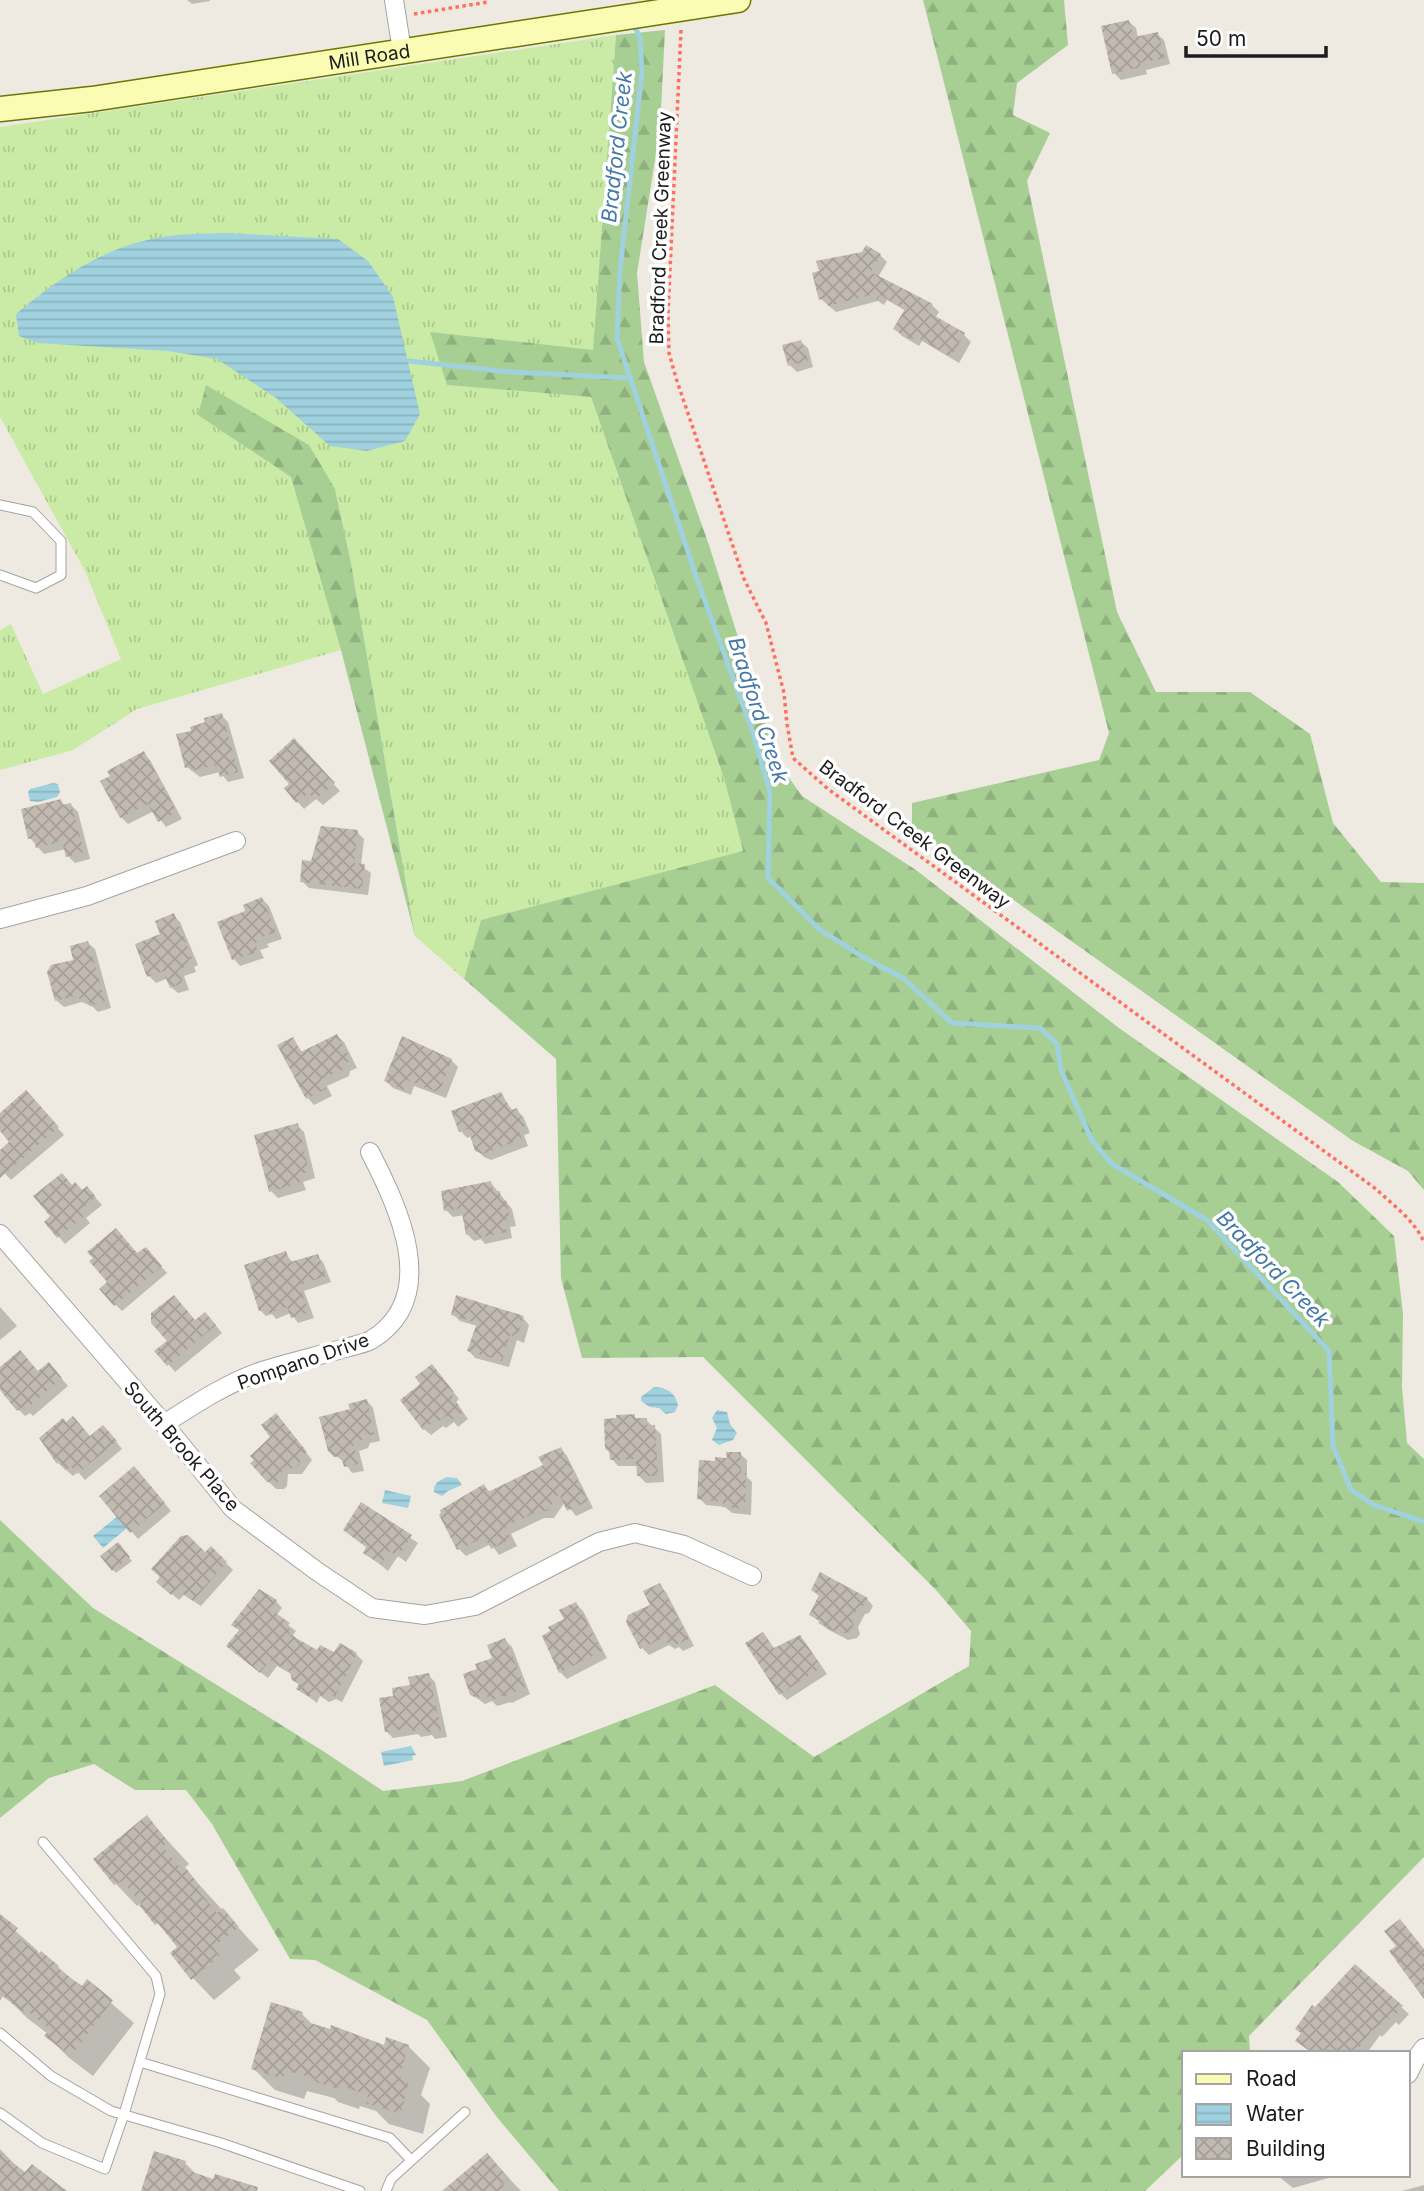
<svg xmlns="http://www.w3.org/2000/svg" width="1424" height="2191" viewBox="0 0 1424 2191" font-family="Inter,sans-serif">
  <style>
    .grass { fill: url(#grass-tufts) }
    .forest { fill: url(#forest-firs) }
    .water { fill: url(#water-rules) }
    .shadow { fill: #0003 }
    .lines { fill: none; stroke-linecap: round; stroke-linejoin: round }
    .stream { stroke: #a0d1de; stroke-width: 5 }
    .building { fill: url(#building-cross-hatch) }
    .lane-casing { stroke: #a3a3a3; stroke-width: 11 }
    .street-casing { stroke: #a3a3a3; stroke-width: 20 }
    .secondary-casing { stroke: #6c7601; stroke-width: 27 }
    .path { stroke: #ff6f62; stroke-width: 3.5; stroke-dasharray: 3.5 3.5; stroke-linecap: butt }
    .lane { stroke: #fff; stroke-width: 9 }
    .street { stroke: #fff; stroke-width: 18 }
    .secondary { stroke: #f9fcb2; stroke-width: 24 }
    .labels { text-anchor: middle; stroke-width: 7; stroke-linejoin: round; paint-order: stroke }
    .street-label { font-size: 19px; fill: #1c1c1c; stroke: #fff }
    .water-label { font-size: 21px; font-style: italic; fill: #4378a7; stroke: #fff }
  </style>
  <defs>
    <pattern id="grass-tufts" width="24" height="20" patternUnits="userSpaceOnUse" patternTransform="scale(1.75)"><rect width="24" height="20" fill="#c9eba5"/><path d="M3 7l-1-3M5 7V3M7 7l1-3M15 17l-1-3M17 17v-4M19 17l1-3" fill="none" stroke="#acc98d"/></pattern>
    <pattern id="forest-firs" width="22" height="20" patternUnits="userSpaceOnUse" patternTransform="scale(1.75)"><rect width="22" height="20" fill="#a7cf94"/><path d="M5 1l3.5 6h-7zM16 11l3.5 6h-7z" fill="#8fb17f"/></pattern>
    <pattern id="water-rules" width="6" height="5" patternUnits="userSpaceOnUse" patternTransform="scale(1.75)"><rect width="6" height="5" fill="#a0d1de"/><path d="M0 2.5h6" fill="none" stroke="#89b3be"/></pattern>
    <pattern id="building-cross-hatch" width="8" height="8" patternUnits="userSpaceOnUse" patternTransform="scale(1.75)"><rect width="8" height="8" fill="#c2b9b1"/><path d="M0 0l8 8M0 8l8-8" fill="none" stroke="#a69e98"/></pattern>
  </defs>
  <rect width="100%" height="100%" fill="#eeeae1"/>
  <path class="grass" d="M616,35L593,351L431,333L447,385L591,397L724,778L743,852L481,920L464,979L415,936L351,563L335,489L198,415L291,476L341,650L137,709L73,750L0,770V630L11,624L43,694L121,659L85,571L0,417V127Z"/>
  <path class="forest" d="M923,0H1064L1068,45L1017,83L1013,115L1050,133L1027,181L1117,612L1156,692H1250L1310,734L1333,823L1381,882L1424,883V1190L1408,1171L1353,1141L912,828V803L1099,760L1109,733Z
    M665,30L660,129L637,273L644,362L709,545L777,761L802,796L916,870L1119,1028L1338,1182L1394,1236L1403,1314L1402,1387L1407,1443L1424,1459V1857L1249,2036L1250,2053H1184V2154L1145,2191H559L496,2116L427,2020L315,1960L290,1959L212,1824L186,1790H135L94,1764L49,1778L0,1818V1520L93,1608L323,1751L383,1791L462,1781L715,1685L814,1757L969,1666L971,1631L936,1590L703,1357L582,1358L561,1278L556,1059L464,979L481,920L743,851L724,778L591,397L447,385L430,332L593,350L616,35Z
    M206,385L309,445L335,489L351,563L415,936L341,650L291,477L198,415Z"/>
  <path class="water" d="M227,233L338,239L368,261L393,297L420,414L405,441L367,451L330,446L276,398L217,359L168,351L38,343L19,336L16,314C58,279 102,248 157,238C180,233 205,234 227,233Z
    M53,783L58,784L60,792L57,797L38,802L30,801L28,792L30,789Z
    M654,1387C666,1387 676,1393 678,1405L675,1412L666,1414L659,1408L650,1407L641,1401V1397Z
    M717,1410L727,1412L730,1424L737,1433L733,1440L719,1445L712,1440L717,1428L712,1418Z
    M447,1477L457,1478L462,1485L448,1491L442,1496L434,1492C433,1483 440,1480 447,1477Z
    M385,1490L411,1496L408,1508L382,1503Z
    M119,1515L127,1528L103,1548L93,1536Z
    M411,1746L416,1755L412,1756L413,1760L384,1766L381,1752Z"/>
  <path class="shadow" d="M187,0H210V1L192,4Z
    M1129,22L1136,28L1138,38L1157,34L1164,40L1170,64L1146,70L1147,74L1121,80L1114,73Z
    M880,255L887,262L878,277L932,305L939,312L935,318L964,335L971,342L959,363L922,341L919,346L902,336L895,329L906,311L887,300L884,305L878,301L836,312L821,299Z
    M801,342L808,348L813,367L797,372L790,365Z
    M221,715L228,722L244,778L228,782L220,772L200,777L187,767L193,732Z
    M300,747L340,791L323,805L316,799L304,809L286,789L291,784Z
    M143,753L150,760L182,819L166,827L154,811L128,824L121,817Z
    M60,801L66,806L71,805L78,812L90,859L75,863L68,856L66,849L44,854L30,838Z
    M357,832L364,839L361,866L371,873L368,895L309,888L302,881L312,863Z
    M262,899L269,906L282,939L267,944L269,947L260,950L264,958L240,966L234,959L248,912Z
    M173,915L180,922L198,965L194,967L196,972L184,976L189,990L178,993L171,987L168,978L156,983L149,976L163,935Z
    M88,943L95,949L111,1008L98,1012L93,1007L82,1002L64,1007L57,1001L49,972L75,961Z
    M337,1036L344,1042L357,1068L350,1071L349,1076L327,1086L332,1096L314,1105L308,1098L292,1039L303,1053Z
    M451,1060L458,1067L446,1098L414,1086L411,1095L393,1088L386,1081Z
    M500,1094L513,1111L516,1110L523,1116L530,1133L524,1135L528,1146L491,1160L484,1157L477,1150L472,1136L467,1138L461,1131Z
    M32,1099L64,1135L11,1180L0,1168V1152L12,1143L0,1128V1115Z
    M297,1125L304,1132L315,1178L303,1182L306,1190L278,1198L271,1191Z
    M491,1183L512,1209L516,1226L510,1227L512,1238L485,1244L481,1239L474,1241L467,1234L464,1215L453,1217L446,1210Z
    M73,1187L93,1195L102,1205L86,1218L90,1223L65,1244L46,1222Z
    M285,1253L293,1263L317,1256L323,1262L331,1282L304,1291L314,1318L298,1323L291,1313L276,1319L272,1314L266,1316L260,1310Z
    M138,1255L152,1256L167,1273L122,1311L115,1304L110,1283Z
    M0,1307L17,1326L0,1340Z
    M453,1314L523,1318L529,1325L524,1343L517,1340L509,1367L475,1358L469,1351L477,1326L460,1321Z
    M195,1321H212L222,1333L175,1372L157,1351Z
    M0,1369L38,1373L55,1371L68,1386L33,1416L30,1413L25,1416L18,1409L0,1379Z
    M438,1373L459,1399L456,1402L468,1419L458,1427L454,1422L446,1428L443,1426L431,1435L424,1429Z
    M367,1401L373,1408L380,1441L370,1443L368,1448L359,1451L364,1471L352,1473L345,1463L329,1450L352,1410Z
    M634,1416L638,1420H646L661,1434L664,1482L646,1483L639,1476L638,1466H618L612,1459L611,1454L606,1449Z
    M282,1422L312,1460L302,1474H288L287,1486L284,1489H276L268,1481L272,1438Z
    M110,1434L122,1449L85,1480L78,1472L73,1476L58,1463L90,1438Z
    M561,1449L567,1456L593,1508L576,1516L565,1502L554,1518H544L511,1534L517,1546L499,1555L491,1544L466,1556L459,1549L484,1486L491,1493L545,1466Z
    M740,1454L747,1460V1477L752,1482L751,1515L732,1513L725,1507L706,1505L699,1498L717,1463Z
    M141,1475L171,1511L138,1539L101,1496Z
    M362,1504L418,1543L406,1562L398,1556L388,1571L365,1552L368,1548Z
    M117,1544L132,1561L116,1573L103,1556Z
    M211,1548L233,1570L201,1606L184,1595L179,1600L158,1582L205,1554Z
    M659,1585L666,1592L694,1646L683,1651L679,1647L675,1649L669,1645L649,1655L642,1648Z
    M813,1590L867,1599L873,1606L869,1613L865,1614L858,1627L860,1634L857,1638L848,1640L827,1629L811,1614L820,1597Z
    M276,1601L282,1608L276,1616L296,1631L293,1635L297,1639L318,1652L356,1654L363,1661L342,1702L336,1699L329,1702L320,1696L317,1703L298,1689L300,1685L293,1675L277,1666L268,1678L235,1653L240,1631L233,1624Z
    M576,1604L583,1611L607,1658L567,1679L560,1672L566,1620Z
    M763,1634L775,1650L806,1644L827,1674L787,1700L780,1693Z
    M505,1640L512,1647L530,1694L512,1703L511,1702L497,1706L492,1701L485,1704L471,1694Z
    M428,1675L435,1682L447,1737L435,1739L432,1735L421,1737L418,1734L393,1738L386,1731L395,1698Z
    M147,1818L189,1864L184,1868L259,1950L234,1970L241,1978L214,2000L193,1978L178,1946L140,1904L137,1906L116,1884L96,1860Z
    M0,1917L38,1951L36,1954L58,1967L82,1988L87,1982L134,2023L93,2076L68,2057L47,2036L48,2034L27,2018L9,2000L3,1996L0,2001Z
    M1355,1967L1409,2014L1399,2025L1396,2022L1382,2037L1380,2035L1367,2053H1313L1304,2047L1316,2010Z
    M302,2014L314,2026L385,2048L408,2046L430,2068L421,2095L430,2104L423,2134L389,2124L376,2111L360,2106L359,2109L338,2102L334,2098L307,2091L304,2099L275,2090L253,2068Z
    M0,2149L22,2172L62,2191H0Z
    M487,2155L521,2191H445Z
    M185,2163L198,2176L246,2191H143Z
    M1277,2175H1339L1293,2188Z
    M1424,2185V2191H1402Z"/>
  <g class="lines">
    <path class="stream" d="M632,22L640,37L642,72L620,270L617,338L697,579L753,733L770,792L768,878L819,929L863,957L903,978L952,1023L1040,1028L1057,1044L1061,1070L1091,1139L1112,1164L1207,1220L1329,1351L1333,1446L1351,1490L1374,1505L1424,1522
      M409,361L511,372L631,378"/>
  </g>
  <path class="building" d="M1129,20L1134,37L1158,32L1165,58L1140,63L1141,67L1112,74L1101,26Z
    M866,245L881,254L871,272L933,304L928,312L965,333L951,357L915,336L912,340L893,329L905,309L880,295L877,300L870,295L828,306L825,298L819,300L812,273L819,271L816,261L862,252Z
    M801,340L808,361L788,366L782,345Z
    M222,713L238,772L220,777L216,765L191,771L190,767L185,768L176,734L191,731L190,727L205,722L204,718Z
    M294,738L335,783L315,800L309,793L296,803L284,788L289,784L269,761Z
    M144,751L177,812L158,822L148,804L120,818L100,781L110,776L107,771Z
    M61,799L62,805L71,803L84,852L66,857L62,841L36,848L34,838L28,839L21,809Z
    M321,826L358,830L354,863L365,864L362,889L300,882L302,860L311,861Z
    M262,897L276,932L262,937L263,940L255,943L258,952L232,960L217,922L245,911L243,905Z
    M174,913L192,958L188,960L190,965L178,970L183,983L170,988L163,971L147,977L135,944L160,934L155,921Z
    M88,941L105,1001L89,1006V1002L74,996L55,1001L47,972L51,965L73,960L70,946Z
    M337,1034L351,1060L344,1064L343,1070L321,1079L326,1089L306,1099L277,1045L293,1037L301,1052Z
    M402,1036L452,1059L439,1093L407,1080L404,1090L384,1081Z
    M26,1090L59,1127L0,1178V1150L9,1142L0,1131V1113Z
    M501,1092L511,1110L517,1108L525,1126L518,1129L522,1139L483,1154L475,1151L468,1129L459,1132L451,1111Z
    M298,1123L309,1172L298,1175L300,1183L269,1192L254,1135Z
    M62,1173L72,1185L75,1182L82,1190L87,1186L96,1197L80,1210L84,1216L57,1238L44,1222L50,1216L33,1196Z
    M491,1181L493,1192L500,1191L501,1201L506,1200L510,1219L504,1220L507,1232L477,1238L475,1233L466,1235L461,1208L444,1211L441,1191Z
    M116,1228L137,1253L146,1247L162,1266L114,1306L99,1289L107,1282L89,1261L93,1258L87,1252Z
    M286,1251L290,1262L318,1254L326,1276L299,1285L309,1312L291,1318L287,1307L269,1313L267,1308L259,1311L244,1265Z
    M174,1295L195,1320L205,1312L216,1325L167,1366L154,1351L167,1341L151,1323V1313Z
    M456,1295L524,1316L517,1337L510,1335L502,1361L467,1351L477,1323L451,1315Z
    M20,1350L38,1371L49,1362L62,1378L25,1410L22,1407L17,1411L0,1390V1367Z
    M432,1364L454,1392L451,1394L463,1412L450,1421L446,1416L438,1422L435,1420L423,1430L400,1400L420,1384L415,1377Z
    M367,1399L374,1434L364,1437L361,1442L353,1444L358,1464L344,1467L341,1456L334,1457L328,1451L319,1417L350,1409L348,1404Z
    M276,1413L307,1452L302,1456L299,1465L295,1468H282L281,1479L277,1483L267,1482L250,1463L254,1460L250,1456L270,1437L261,1425Z
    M635,1414V1418H647V1425H655L658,1476H637L636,1459L610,1460L609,1450L605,1449L604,1419L616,1418V1415Z
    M73,1416L90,1436L103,1425L117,1441L77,1474L71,1466L65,1470L59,1462L57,1464L39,1438L63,1418L66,1422Z
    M561,1447L588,1501L567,1511L559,1494L547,1511L537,1512L505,1527L511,1539L491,1549L485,1537L457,1550L439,1515L441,1513L440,1510L484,1484L488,1492L543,1465L538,1457Z
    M726,1452H741V1473H746L745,1509L723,1507V1502L697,1499L699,1460L715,1461V1457L727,1458Z
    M134,1466L165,1503L130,1533L99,1496Z
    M361,1502L412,1535L398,1557L390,1551L381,1565L363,1553L366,1547L343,1530Z
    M188,1535L205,1552L211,1546L227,1562L193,1601L176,1589L171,1595L156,1582L160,1577L151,1569L181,1536Z
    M118,1542L130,1557L112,1571L100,1556Z
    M820,1572L868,1598L862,1607H858L852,1619L854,1627L850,1632L840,1634L818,1623L820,1621L809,1615L819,1595L811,1590Z
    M660,1583L689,1639L675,1645L673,1641L667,1643L661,1639L640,1649L626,1622L628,1615L650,1605L643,1591Z
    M259,1589L277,1600L270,1609L290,1623L287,1627L291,1631L289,1634L317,1650L320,1645L334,1652L340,1643L357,1653L335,1697L328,1693L321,1696L313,1691L309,1697L296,1689L299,1684L292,1680L290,1672L270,1660L260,1673L226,1646L239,1630L231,1625Z
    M576,1602L602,1651L559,1673L542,1636L550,1631L548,1627L564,1619L559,1610Z
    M763,1632L774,1648L800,1635L822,1667L779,1695L745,1643Z
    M505,1638L525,1687L504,1697L502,1696L489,1701L486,1694L477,1698L470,1695L463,1674L477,1669L475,1664L492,1658L487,1645Z
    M429,1673L441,1730L427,1733L426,1729L412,1731V1728L385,1732L379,1698L393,1696L392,1688L410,1685L408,1677Z
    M147,1815L168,1842L162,1846L182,1870L185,1867L200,1886L197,1889L217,1913L223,1908L239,1927L213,1947L220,1956L191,1980L170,1953L177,1947L158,1923L155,1925L139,1905L142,1904L122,1881L114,1885L93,1859Z
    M0,1914L18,1928L13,1934L39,1953L41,1951L59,1966L57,1968L82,1986L87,1979L113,2000L71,2056L44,2036L50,2029L25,2009L23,2012L0,1994Z
    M1400,1919L1424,1949V1999L1389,1951L1396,1946L1384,1931Z
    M1355,1964L1403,2006L1391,2020L1388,2017L1374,2031L1372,2030L1355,2053H1313L1295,2041L1301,2033L1295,2029L1312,2005L1315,2007Z
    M271,2002L303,2012L301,2020L330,2029L331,2025L384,2045L386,2037L409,2045L399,2077L409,2080L401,2114L366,2103L368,2095L338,2085L337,2089L314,2081L315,2079L285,2070L283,2079L251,2069Z
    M154,2151L186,2161L184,2169L213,2179L215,2174L258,2187L257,2191H141Z
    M0,2153L25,2172L32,2164L67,2191H0Z
    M487,2153L509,2178L503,2184L509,2191H442Z"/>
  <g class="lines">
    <defs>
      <path id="lane" d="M0,505L33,512L61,541V575L36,588L0,575
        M0,2033L51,2076L111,2111L218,2142L360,2191
        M140,2062L390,2138L411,2160
        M0,2113L42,2143L105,2169L124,2114L160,1994L156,1976L43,1842
        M386,2191L391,2179L465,2112"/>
      <path id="street" d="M394,0L402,51
        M0,919L87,896L236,841
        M0,1234L164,1424L233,1509L318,1572L372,1608L425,1615L475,1606L599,1542L635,1533L684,1545L752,1576
        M164,1424C195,1404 227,1383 262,1371C290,1362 318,1356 345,1348C353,1346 363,1344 371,1340C442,1297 398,1207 370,1152
        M1408,2074L1415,2060L1424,2048"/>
      <g id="secondary">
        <path id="s1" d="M0,109L92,99L738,0"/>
      </g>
    </defs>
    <use href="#lane" class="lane-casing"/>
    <use href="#street" class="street-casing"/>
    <use href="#secondary" class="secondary-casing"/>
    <path class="path" d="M414,14L488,2
      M681,30L668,314L669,353L676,378L744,579L766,623L784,693L787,724L793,758L828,789L1376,1189C1393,1205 1414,1220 1424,1242"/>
    <use href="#lane" class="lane"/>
    <use href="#street" class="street"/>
    <use href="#secondary" class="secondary"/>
  </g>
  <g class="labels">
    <g class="street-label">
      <text dy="7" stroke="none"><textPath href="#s1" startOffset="373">Mill Road</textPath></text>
      <text transform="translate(660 228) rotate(-88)" y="7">Bradford Creek Greenway</text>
      <text transform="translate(915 834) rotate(37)" y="7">Bradford Creek Greenway</text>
      <text transform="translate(303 1361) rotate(-19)" y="7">Pompano Drive</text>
      <text transform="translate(182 1446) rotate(49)" y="7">South Brook Place</text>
    </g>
    <g class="water-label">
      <text transform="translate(617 147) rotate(-84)" y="7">Bradford Creek</text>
      <text transform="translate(758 710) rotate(72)" y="7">Bradford Creek</text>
      <text transform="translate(1273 1269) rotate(46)" y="7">Bradford Creek</text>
    </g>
  </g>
  <rect x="1182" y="2051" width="228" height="126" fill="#ffffff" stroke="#a4a4a4" stroke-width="2"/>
  <rect x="1196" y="2074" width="35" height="10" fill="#f9fcb2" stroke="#a4a4a4" stroke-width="2"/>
  <text x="1246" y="2086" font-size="21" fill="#1c1c1c">Road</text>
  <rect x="1196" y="2104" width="35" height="21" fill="url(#water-rules)" stroke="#a4a4a4" stroke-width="2"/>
  <text x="1246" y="2121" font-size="21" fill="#1c1c1c">Water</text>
  <rect x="1196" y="2138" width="35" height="21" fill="url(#building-cross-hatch)" stroke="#a4a4a4" stroke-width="2"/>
  <text x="1246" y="2156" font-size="21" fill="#1c1c1c">Building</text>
  <path d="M1186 46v10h140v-10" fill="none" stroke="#1c1c1c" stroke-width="3.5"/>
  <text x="1196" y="46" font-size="21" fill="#1c1c1c" stroke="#ffffff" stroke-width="5" paint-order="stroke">50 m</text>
</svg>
